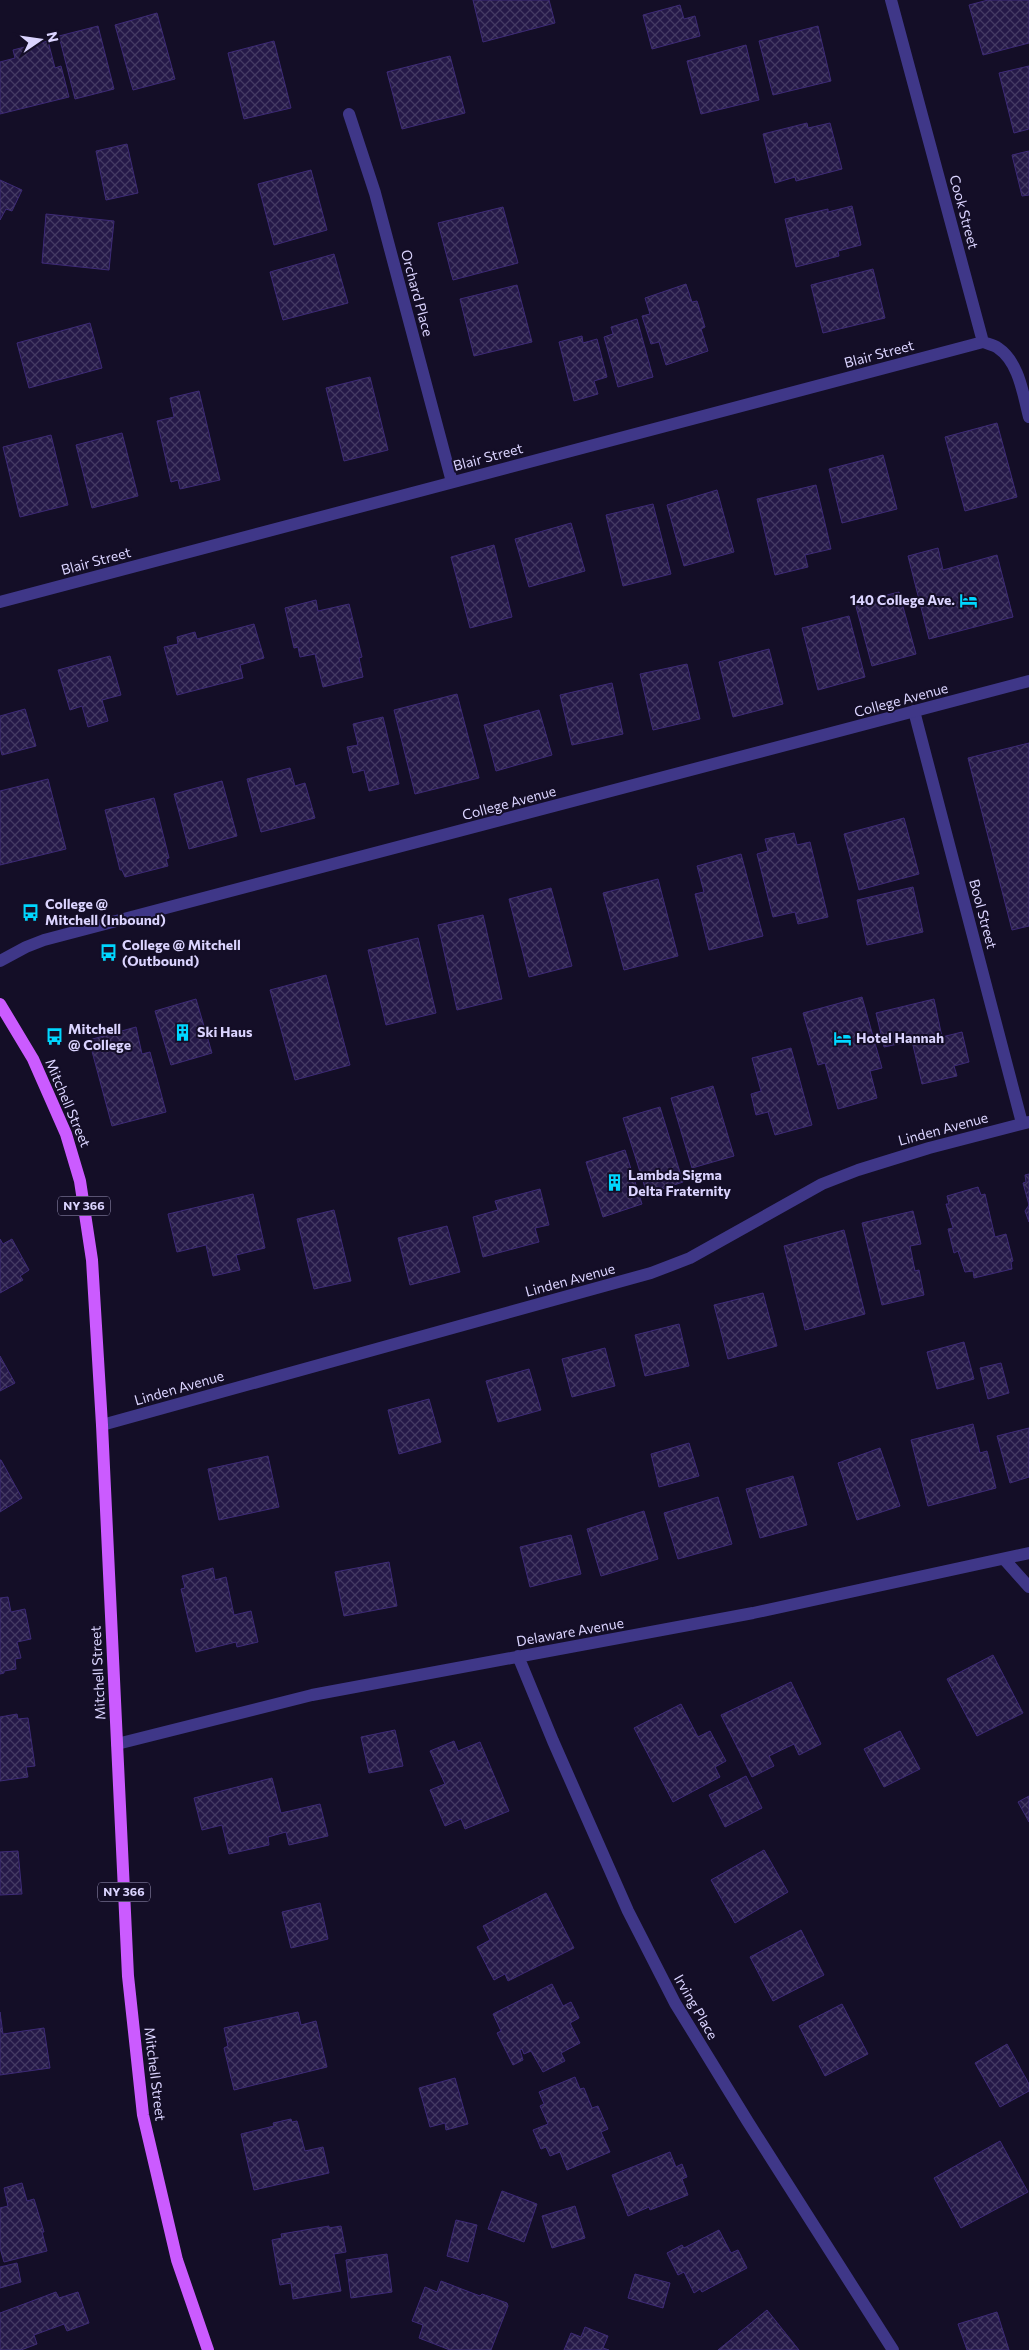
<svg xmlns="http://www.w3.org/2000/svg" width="1029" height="2350" viewBox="0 0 1029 2350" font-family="Commissioner,sans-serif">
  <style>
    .building { fill: url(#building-cross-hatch); stroke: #3d2a76 }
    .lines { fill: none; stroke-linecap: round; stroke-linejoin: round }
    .minor { stroke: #3f3788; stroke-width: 12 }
    .tertiary { stroke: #3f3788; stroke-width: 12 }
    .primary { stroke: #cb5bff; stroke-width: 12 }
    .labels { text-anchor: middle; stroke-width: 4; stroke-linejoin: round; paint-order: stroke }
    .shield { fill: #140e27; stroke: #9f99be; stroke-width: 1 }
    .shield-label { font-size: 12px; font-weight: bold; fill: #dbd4ff }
    .street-label { font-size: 14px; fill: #dbd4ff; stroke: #140e27 }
    .poi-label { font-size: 14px; font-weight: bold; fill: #dbd4ff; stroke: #140e27; text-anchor: start }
  </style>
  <defs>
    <pattern id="building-cross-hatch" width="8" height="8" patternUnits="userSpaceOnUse" patternTransform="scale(1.25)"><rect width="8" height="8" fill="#251948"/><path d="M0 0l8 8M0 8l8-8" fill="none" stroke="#443a63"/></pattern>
  </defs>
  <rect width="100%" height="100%" fill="#140e27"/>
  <path class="building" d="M473,0H549L555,23L483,42Z
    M988,0H1029V43L983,55L969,5Z
    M680,5L684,19L695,16L700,36L652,49L643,15Z
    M157,13L175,79L133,90L115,25Z
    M98,26L114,89L75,99L59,36Z
    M818,26L831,81L773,95L759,41Z
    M48,41L55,68L61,66L69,97L0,114V62L15,58L13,50Z
    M274,41L291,108L244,119L228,53Z
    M746,45L759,100L701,114L687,61Z
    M450,56L465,113L402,129L387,72Z
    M1029,66V129L1014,133L999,73Z
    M807,123L808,128L830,123L842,169L796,181L795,177L775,183L763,134Z
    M127,144L138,193L106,200L96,151Z
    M1029,151V195L1022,196L1012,155Z
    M311,170L327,230L274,245L258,184Z
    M0,180L22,190L12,211L6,209L0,220Z
    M852,206L861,245L838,251L839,256L796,267L785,219L828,209V212Z
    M503,207L518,263L453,280L438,223Z
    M46,214L114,221L109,270L42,263Z
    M334,254L348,303L283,320L270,272Z
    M873,269L885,318L823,333L811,285Z
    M686,284L692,302L697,301L705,327L701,329L708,351L666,365L659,342L651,344L642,316L650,314L645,298Z
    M517,285L532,342L474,356L460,299Z
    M637,319L653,377L618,387L604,337L613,334L611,327Z
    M90,323L102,368L29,388L17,343Z
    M582,336L583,343L597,339L607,377L594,381L598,394L574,401L559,342Z
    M370,377L388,450L344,461L326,388Z
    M199,391L220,480L180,489L178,480L171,482L157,421L174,417L170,398Z
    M997,423L1017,497L965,511L945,437Z
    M122,433L138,496L92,508L76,445Z
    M51,435L68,505L20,517L3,447Z
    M883,455L897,509L842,523L829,469Z
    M816,485L831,549L805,555L808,567L775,575L757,499Z
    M717,490L734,552L684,566L667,505Z
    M653,504L671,574L623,586L606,515Z
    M571,523L585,571L529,587L515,539Z
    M494,545L512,617L470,628L451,557Z
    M938,548L943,570L997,555L1013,617L929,639L908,556Z
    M899,592L916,654L872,666L855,603Z
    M316,600L318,611L349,604L362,657L359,658L363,677L323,687L315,654L300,657L298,647L294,648L285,608Z
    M849,616L865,677L818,690L802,628Z
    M254,624L264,658L240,665L243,678L177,695L164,647L178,644L177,637L195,632L197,639Z
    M769,649L783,704L733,717L719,662Z
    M110,656L121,695L102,700L108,721L88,727L82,706L70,710L58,670Z
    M687,664L700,719L653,730L640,674Z
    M612,683L623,734L572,745L560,695Z
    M457,694L479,778L415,794L394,710Z
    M25,709L36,746L2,755L0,747V716Z
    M539,710L552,755L496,771L484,725Z
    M383,717L399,784L369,791L364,770L353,773L347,747L358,745L353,724Z
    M1029,743V926L1012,930L968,758Z
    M290,768L295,786L305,783L315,818L261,832L247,779Z
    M48,779L66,849L0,865V791Z
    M222,781L237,836L189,849L174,794Z
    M154,798L169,858L166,859L168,866L125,877L122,870H120L105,810Z
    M904,818L919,874L859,890L844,834Z
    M794,833L797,845L810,842L828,917L798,924L795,912L773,917L757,854L768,851L765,839Z
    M741,854L763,936L709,950L695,894L704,892L697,866Z
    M658,879L678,956L624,970L603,893Z
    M913,887L923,932L867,945L857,900Z
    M551,888L572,966L529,977L509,899Z
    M483,915L502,999L457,1010L438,925Z
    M418,938L436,1013L386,1025L368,950Z
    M326,975L350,1065L295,1080L270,990Z
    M862,997L882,1068L870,1071L877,1098L838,1109L825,1063L818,1065L803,1013Z
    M196,999L212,1053L171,1065L155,1011Z
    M934,999L942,1037L962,1032L969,1062L954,1066L957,1076L922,1084L912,1041L884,1047L876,1013Z
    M136,1027L142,1054L150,1052L166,1112L112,1126L89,1040Z
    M791,1048L812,1125L775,1135L768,1112L756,1115L751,1094L761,1091L752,1058Z
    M713,1086L734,1156L692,1168L671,1098Z
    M660,1107L683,1182L647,1194L623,1118Z
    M625,1150L642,1204L603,1217L586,1162Z
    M1029,1174V1222L1025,1211L1029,1205L1023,1183L1026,1182L1025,1175Z
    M978,1187L981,1195L985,1194L995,1237L1006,1234L1013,1261L1011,1262L1012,1269L974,1278L973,1271L965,1272L958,1251L954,1253L948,1229L953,1228L946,1204H949L947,1196Z
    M540,1189L549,1225L535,1228L539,1242L483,1257L473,1217L498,1210L495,1201Z
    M253,1194L265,1248L236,1255L240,1270L213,1276L206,1245L177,1252L168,1214Z
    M334,1210L351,1281L314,1289L297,1219Z
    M913,1211L921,1244L910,1246L915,1271L919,1270L924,1295L882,1305L862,1223Z
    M447,1226L460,1272L410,1285L398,1238Z
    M844,1230L865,1314L805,1330L784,1246Z
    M0,1239L3,1244L12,1239L29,1270L20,1276L23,1280L0,1293Z
    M763,1293L777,1346L728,1359L714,1305Z
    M679,1324L689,1366L645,1376L635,1335Z
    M964,1342L974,1379L937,1389L927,1352Z
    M605,1348L615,1386L572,1397L562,1359Z
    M0,1356L15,1383L0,1391Z
    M1001,1363L1009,1393L988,1399L980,1368Z
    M529,1369L541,1410L498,1422L486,1381Z
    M429,1399L441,1442L399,1454L388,1410Z
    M973,1424L980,1453L987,1451L996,1488L928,1506L911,1440Z
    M1029,1428V1477L1010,1483L997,1436Z
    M689,1443L699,1476L659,1487L651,1454Z
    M880,1448L900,1506L857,1520L838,1463Z
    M268,1456L279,1507L219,1520L208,1469Z
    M1,1460L22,1498L0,1512V1460Z
    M793,1476L807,1525L760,1538L746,1489Z
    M718,1497L732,1544L678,1559L664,1513Z
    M644,1511L658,1559L601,1576L587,1529Z
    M571,1535L581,1574L530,1587L520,1547Z
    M389,1562L397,1606L344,1616L335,1572Z
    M213,1568L215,1580L226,1577L234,1615L251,1611L258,1642L237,1647L236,1642L196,1652L181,1589L185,1588L182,1576Z
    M8,1597L11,1612L25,1609L31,1639L17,1642L21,1658L15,1659L16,1669L4,1671V1673L0,1674V1598Z
    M993,1655L1023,1713L977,1736L947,1679Z
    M791,1682L821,1744L799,1755L794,1744L769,1756L774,1766L752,1777L721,1715Z
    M681,1704L698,1737L710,1731L726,1761L715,1767L720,1777L673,1802L634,1728Z
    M17,1714L18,1719L28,1718L35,1766L26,1767L28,1777L0,1781V1717Z
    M395,1730L403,1766L369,1773L361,1737Z
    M900,1731L920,1769L884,1787L864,1749Z
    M454,1741L458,1751L480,1742L509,1811L465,1829L461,1819L445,1826L430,1790L445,1784L430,1751Z
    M746,1776L762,1808L725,1827L709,1795Z
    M272,1778L281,1813L320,1804L328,1836L289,1845L286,1832L268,1837L269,1845L229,1854L222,1825L202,1830L194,1798Z
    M1029,1796V1822L1018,1802Z
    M764,1850L788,1892L735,1923L711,1880Z
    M18,1851L22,1894L0,1895V1852Z
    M546,1893L574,1948L508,1981L505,1974L494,1980L477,1947L490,1940L483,1926Z
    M320,1903L328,1939L291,1948L282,1912Z
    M801,1930L824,1975L773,2001L750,1957Z
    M552,1984L563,2006L571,2002L579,2018L570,2023L580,2043L561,2053L565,2061L543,2072L531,2051L524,2054L522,2049L520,2050L523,2060L513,2065L497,2033L501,2031L493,2014Z
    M842,2004L868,2054L825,2076L799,2026Z
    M0,2012L3,2034L44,2028L50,2068L0,2075Z
    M298,2012L301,2025L316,2021L327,2067L234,2090L224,2048L228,2046L224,2028Z
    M1007,2044L1029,2084V2091L1000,2107L975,2063Z
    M575,2077L580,2089L584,2088L592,2108L598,2106L608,2129L601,2132L610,2152L567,2170L560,2152L550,2156L546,2147L541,2149L533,2130L548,2124L540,2106L544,2104L539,2092Z
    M455,2078L468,2124L446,2130L445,2123L430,2127L419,2088Z
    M291,2119L292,2122L297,2121L305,2151L323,2147L329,2173L254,2190L241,2134L274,2126L273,2123Z
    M1000,2141L1028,2192L961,2228L934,2178Z
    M670,2152L676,2167L682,2164L687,2177L682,2179L688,2195L650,2210L649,2207L628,2216L612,2175Z
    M22,2183L27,2201L34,2199L44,2232H42L47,2251L4,2262L0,2248V2208L8,2206L4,2188Z
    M502,2191L537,2204L524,2242L488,2229Z
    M575,2206L585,2238L552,2248L542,2216Z
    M456,2220L477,2225L468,2262L447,2256Z
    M329,2226V2228L341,2226L346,2252L334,2254L341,2291L293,2299L291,2283L280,2285L272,2240L282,2238L281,2234Z
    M719,2230L731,2253L738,2250L747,2268L702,2292L700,2289L694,2293L684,2272L678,2275L667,2253L682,2245L684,2248Z
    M387,2254L392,2292L351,2298L346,2260Z
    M17,2263L21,2282L0,2288V2267Z
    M635,2274L670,2283L663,2308L628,2298Z
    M441,2281L480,2296L482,2294L507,2303L508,2306L491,2350H450L419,2338L423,2325L412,2321L425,2287L437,2292Z
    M56,2292L59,2298L78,2292L89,2323L67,2331L64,2324L34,2335L37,2344L21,2350H0V2313Z
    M767,2310L799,2350H718Z
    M997,2312L1009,2350H967L958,2324Z
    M585,2327L608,2336L603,2348L609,2350H564L571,2333L581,2337Z"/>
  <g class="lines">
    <path class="minor" d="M891,0L983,342
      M349,114L375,193L452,482
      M983,342C988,344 994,345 998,348C1019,362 1023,394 1029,417
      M0,602L983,342
      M914,711L1022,1123
      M102,1425L651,1273L690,1258L822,1184L858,1170L929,1148L1029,1122
      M1004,1559L1029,1587
      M518,1656L553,1741L628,1911L675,2003L748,2122L893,2350
      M117,1744L312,1695L753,1613L1029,1553"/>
    <path class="tertiary" d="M0,961L26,947L44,940L1029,681"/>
    <path class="primary" d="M0,1004L33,1059L66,1134L80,1181L92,1260L102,1425L128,1976L143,2115L177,2260L208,2350"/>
  </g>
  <defs>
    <symbol id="hotel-bare" viewBox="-9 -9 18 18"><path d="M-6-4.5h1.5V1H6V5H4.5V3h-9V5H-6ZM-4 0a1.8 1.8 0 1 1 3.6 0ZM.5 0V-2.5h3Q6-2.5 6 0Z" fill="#00d7ff" stroke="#140e27" stroke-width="2.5" paint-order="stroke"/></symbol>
    <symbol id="bus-bare" viewBox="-9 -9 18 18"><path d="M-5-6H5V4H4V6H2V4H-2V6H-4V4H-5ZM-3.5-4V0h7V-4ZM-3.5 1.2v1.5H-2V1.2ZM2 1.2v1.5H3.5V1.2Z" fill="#00d7ff" stroke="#140e27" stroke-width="2.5" paint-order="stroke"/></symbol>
    <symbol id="building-bare" viewBox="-9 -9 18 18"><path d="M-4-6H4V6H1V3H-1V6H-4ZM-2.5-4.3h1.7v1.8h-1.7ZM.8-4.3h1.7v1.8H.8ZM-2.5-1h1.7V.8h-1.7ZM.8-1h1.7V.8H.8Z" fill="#00d7ff" stroke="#140e27" stroke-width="2.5" paint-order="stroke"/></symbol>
  </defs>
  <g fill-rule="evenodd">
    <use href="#hotel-bare" x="956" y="588" width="25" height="25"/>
    <use href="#bus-bare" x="18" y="900" width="25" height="25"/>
    <use href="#bus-bare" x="96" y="940" width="25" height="25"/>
    <use href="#building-bare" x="170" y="1020" width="25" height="25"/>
    <use href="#bus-bare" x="42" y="1024" width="25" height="25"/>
    <use href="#hotel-bare" x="830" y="1026" width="25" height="25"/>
    <use href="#building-bare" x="602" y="1170" width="25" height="25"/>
  </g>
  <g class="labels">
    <g class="shield">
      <rect x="58" y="1196.5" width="52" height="19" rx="4"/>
      <rect x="98" y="1882.5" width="52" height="19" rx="4"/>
    </g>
    <g class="shield-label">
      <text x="84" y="1210">NY 366</text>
      <text x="124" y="1896">NY 366</text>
    </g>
    <g class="street-label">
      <text transform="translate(964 212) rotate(75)" y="5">Cook Street</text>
      <text transform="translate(417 293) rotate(75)" y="5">Orchard Place</text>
      <text transform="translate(879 354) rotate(-15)" y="5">Blair Street</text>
      <text transform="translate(488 457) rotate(-15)" y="5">Blair Street</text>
      <text transform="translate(96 561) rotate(-15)" y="5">Blair Street</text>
      <text transform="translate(901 700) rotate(-15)" y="5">College Avenue</text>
      <text transform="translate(509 803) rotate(-15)" y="5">College Avenue</text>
      <text transform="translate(983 914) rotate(75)" y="5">Bool Street</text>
      <text transform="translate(68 1103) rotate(67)" y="5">Mitchell Street</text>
      <text transform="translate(943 1129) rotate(-15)" y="5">Linden Avenue</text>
      <text transform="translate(570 1280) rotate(-15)" y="5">Linden Avenue</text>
      <text transform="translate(179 1388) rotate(-16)" y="5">Linden Avenue</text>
      <text transform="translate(570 1632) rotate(-10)" y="5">Delaware Avenue</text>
      <text transform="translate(98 1673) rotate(-93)" y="5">Mitchell Street</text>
      <text transform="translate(696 2007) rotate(60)" y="5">Irving Place</text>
      <text transform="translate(155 2074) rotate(83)" y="5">Mitchell Street</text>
    </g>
    <g class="poi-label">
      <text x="955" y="605" text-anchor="end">140 College Ave.</text>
      <text x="45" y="909">College @<tspan x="45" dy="16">Mitchell (Inbound)</tspan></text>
      <text x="122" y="950">College @ Mitchell<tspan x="122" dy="16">(Outbound)</tspan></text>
      <text x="68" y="1034">Mitchell<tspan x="68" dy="16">@ College</tspan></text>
      <text x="197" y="1037">Ski Haus</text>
      <text x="856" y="1043">Hotel Hannah</text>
      <text x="628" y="1180">Lambda Sigma<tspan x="628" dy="16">Delta Fraternity</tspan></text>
    </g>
  </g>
  <g transform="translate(40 40) rotate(77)" stroke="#140e27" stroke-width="4" paint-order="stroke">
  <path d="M0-4L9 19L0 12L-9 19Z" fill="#dbd4ff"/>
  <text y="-8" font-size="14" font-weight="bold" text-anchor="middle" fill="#dbd4ff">N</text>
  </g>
</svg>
